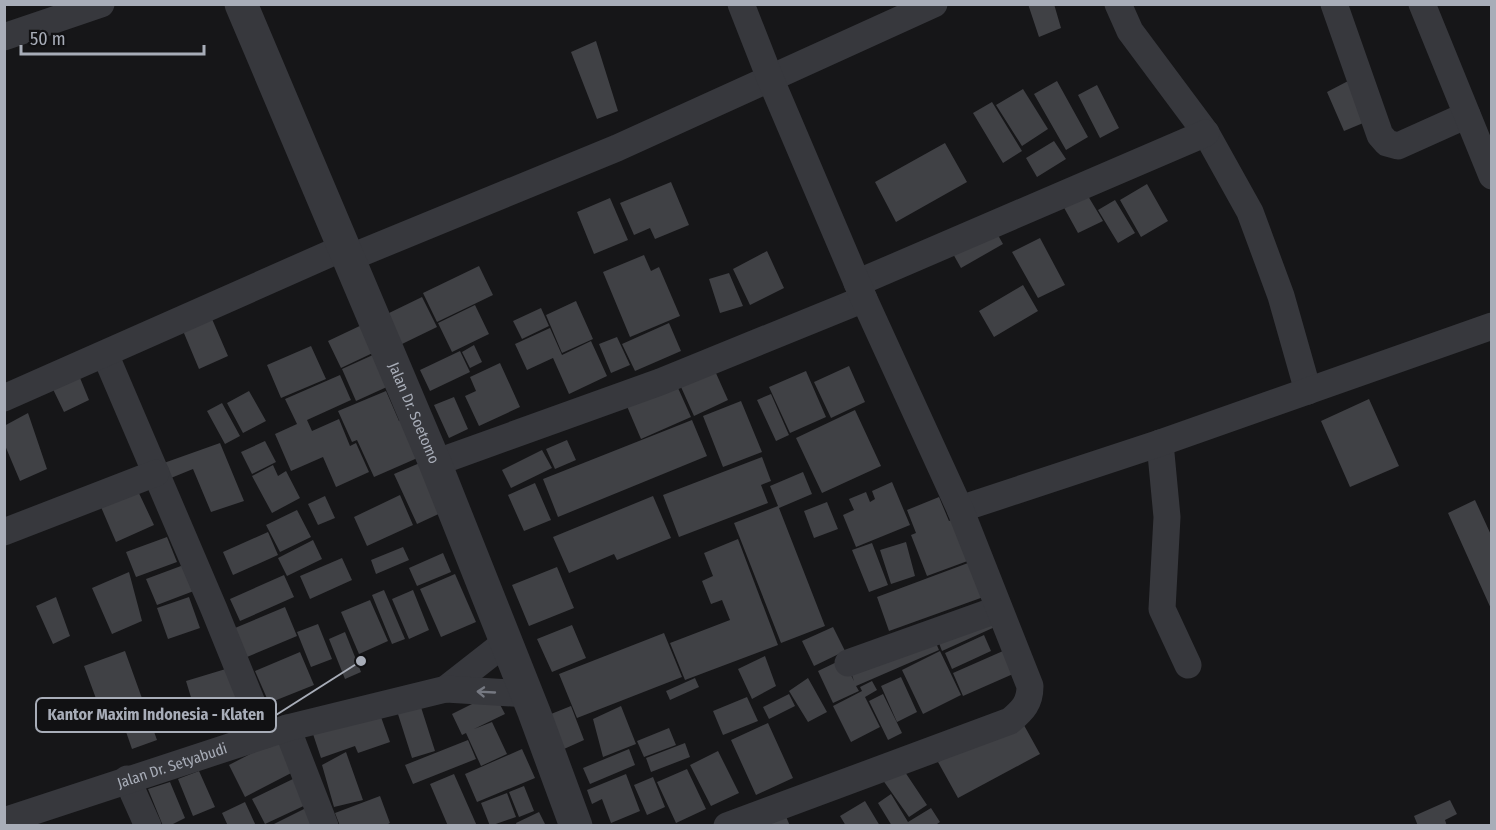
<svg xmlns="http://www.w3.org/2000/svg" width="1496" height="830" viewBox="0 0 1496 830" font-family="'Fira Sans Condensed',sans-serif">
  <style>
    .building { fill: #404145 }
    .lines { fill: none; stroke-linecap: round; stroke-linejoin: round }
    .minor { stroke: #37383d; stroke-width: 27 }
    .tertiary { stroke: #37383d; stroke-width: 33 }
    .oneway { stroke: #757881 }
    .labels { text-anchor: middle; stroke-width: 6; stroke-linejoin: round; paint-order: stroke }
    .street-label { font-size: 15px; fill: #a8adb8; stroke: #111113 }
    .leader { fill: none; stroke: #a8adb8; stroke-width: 2 }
    .callout-dot { fill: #a8adb8; stroke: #111113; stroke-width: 2 }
    .callout { fill: #111113; stroke: #a8adb8; stroke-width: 2 }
    .callout-label { font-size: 16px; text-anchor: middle; font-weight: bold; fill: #a8adb8 }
  </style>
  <rect width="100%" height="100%" fill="#161618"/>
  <path class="building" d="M1028,4H1054L1061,28L1039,37Z
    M596,41L618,111L597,119L571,52Z
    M1350,80L1368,121L1344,131L1327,92Z
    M1057,81L1088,137L1066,150L1034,94Z
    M1097,85L1119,128L1100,138L1078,95Z
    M1023,89L1048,129L1022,146L996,105Z
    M992,102L1022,151L1003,163L973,113Z
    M1054,141L1066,159L1037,177L1026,158Z
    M945,143L967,182L896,222L875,182Z
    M671,182L689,225L655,239L650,228L634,235L620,203Z
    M1147,184L1168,221L1141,237L1120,200Z
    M1085,191L1103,221L1078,233L1062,204Z
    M610,198L628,240L594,254L577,212Z
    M1115,200L1135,233L1118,243L1098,210Z
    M994,228L1003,244L961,268L952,252Z
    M1040,238L1065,285L1038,298L1012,252Z
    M767,251L784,288L750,305L733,269Z
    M644,255L651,271L659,267L680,316L630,337L603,272Z
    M479,266L493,295L437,322L423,293Z
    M729,273L743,306L720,313L709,279Z
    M1023,285L1038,311L994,337L979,311Z
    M422,297L437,327L402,344L387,314Z
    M576,301L593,339L562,353L546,315Z
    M475,305L489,334L452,352L438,323Z
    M541,308L549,326L522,339L513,321Z
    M209,312L228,356L199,369L181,326Z
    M366,323L379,350L341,368L328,341Z
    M669,323L681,351L635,371L622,344Z
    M550,328L562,355L591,341L607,376L569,394L553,358L527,370L515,344Z
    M617,337L630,365L611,373L599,344Z
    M474,345L482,362L470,368L462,352Z
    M311,346L326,379L281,398L267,365Z
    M460,351L470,372L430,391L420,370Z
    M375,354L389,386L356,401L342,369Z
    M711,362L728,400L694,416L677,378Z
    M500,363L520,407L479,426L465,396L476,391L470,377Z
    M849,366L865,402L831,418L814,382Z
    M76,368L89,400L64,412L50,383Z
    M806,371L826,417L790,433L769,387Z
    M340,375L351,400L307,420L312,431L339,419L350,446L356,443L369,472L336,487L323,457L291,471L275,434L297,424L285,399Z
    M674,379L691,417L641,439L623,397Z
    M249,391L266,421L243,433L227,403Z
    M386,391L399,421L405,418L422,456L374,477L357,440L352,442L338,411Z
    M771,394L789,435L776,441L757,400Z
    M454,397L468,429L449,438L434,405Z
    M1369,399L1399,466L1350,487L1321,421Z
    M741,401L762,452L723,467L703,416Z
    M222,403L240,436L225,444L207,411Z
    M855,410L881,466L822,493L796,438Z
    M28,413L47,469L20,481L4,443V426Z
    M692,420L707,456L558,517L543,479Z
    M567,440L576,460L555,469L546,449Z
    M265,441L276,462L252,474L241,452Z
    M220,443L244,501L211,512L193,469L166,480L161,464Z
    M542,450L552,468L511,488L502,470Z
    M762,457L771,481L761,485L768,503L679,537L663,495Z
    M422,462L445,511L417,524L394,474Z
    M273,465L278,476L286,471L300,498L272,513L252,476Z
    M803,472L812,494L779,508L825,626L781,643L734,523L778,506L770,486Z
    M892,482L910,525L856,547L843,515L854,510L849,499L866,492L870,502L875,499L872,491Z
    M535,483L551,520L524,531L508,495Z
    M137,489L154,525L116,542L101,507Z
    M400,495L413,525L367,546L354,517Z
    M325,496L335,518L318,525L308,504Z
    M653,496L671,538L617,560L614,554L569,573L553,537Z
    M939,497L949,521L957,517L973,559L927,576L911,535L916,533L907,510Z
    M1475,500L1492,537V611L1448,513Z
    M827,502L838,529L814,538L804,511Z
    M297,510L311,537L280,552L266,525Z
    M268,532L278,555L233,575L223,552Z
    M167,537L177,562L136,577L126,552Z
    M738,539L778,645L685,680L670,643L730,620L722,600L711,604L702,581L713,576L704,553Z
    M313,540L322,559L287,576L278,558Z
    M906,542L915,576L891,584L880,550Z
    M872,543L888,585L869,592L852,550Z
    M403,547L409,560L376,574L371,560Z
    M443,553L451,572L417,586L409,568Z
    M342,558L352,580L310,599L300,576Z
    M976,560L989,595L889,631L877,597Z
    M189,563L199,589L157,605L146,579Z
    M557,567L574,608L529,626L512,585Z
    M129,572L142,621L112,634L92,588Z
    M455,574L476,622L441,637L420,589Z
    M284,575L294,597L240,621L230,599Z
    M384,590L405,639L392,644L372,595Z
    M413,590L429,630L409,639L392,599Z
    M56,597L70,636L53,644L36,606Z
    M189,597L200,628L168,639L157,608Z
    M370,600L388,641L359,654L341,612Z
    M285,607L297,636L247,657L235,628Z
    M991,613L997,626L942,651L935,633Z
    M318,624L332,659L311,667L297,632Z
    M572,625L586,658L552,672L537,639Z
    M833,627L845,651L814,666L802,641Z
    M345,632L361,672L345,679L329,639Z
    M664,633L682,677L577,718L559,674Z
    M932,634L939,650L856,686L859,691L833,703L818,671L843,659L854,681L849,667Z
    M984,635L991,651L952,669L945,653Z
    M125,651L157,740L132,749L124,726L108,731L84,666Z
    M940,651L961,695L923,714L902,670Z
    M1003,651L1013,674L963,696L953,673Z
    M300,652L314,685L269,703L255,671Z
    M765,656L776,686L752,699L738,669Z
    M229,668L242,700L197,717L186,681Z
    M901,677L917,712L897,722L881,686Z
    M695,678L699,687L670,700L666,691Z
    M808,678L827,712L808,722L789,691Z
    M872,681L877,690L865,697L880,727L851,742L833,706L862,691L860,687Z
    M494,693L505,714L474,729L492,722L507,754L481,766L466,733L462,735L452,714Z
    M789,694L795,706L769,719L763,707Z
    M883,694L902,733L888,740L869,701Z
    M747,697L758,721L723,735L713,711Z
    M420,704L435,751L412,758L397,711Z
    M571,706L584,740L564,749L551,714Z
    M621,706L636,744L603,757L593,719Z
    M381,717L390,742L358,753L355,746L321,758L310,725Z
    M1020,718L1040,754L958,798L938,762Z
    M768,723L793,778L756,795L731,740Z
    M669,728L676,745L644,757L637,741Z
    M281,738L297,770L245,797L229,765Z
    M468,740L476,759L413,784L405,765Z
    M685,743L690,757L651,772L646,758Z
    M522,749L535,778L477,802L465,774Z
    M629,749L635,765L590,784L583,768Z
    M718,751L739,793L711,806L690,765Z
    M346,752L363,800L334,807L322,765Z
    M899,763L927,805L909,817L880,776Z
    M687,769L706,809L676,823L657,782Z
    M199,771L215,807L193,816L178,779Z
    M454,774L477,826H448L430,784Z
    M626,774L640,811L611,823L602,799L592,804L587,790Z
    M297,777L310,803L265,824L252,799Z
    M653,777L665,807L647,815L634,785Z
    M170,782L185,818L169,826H163L148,789Z
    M524,786L534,811L519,817L509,792Z
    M507,793L516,817L490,826L481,803Z
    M891,794L908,822L931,808L940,822L934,826H892L878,803Z
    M380,796L390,823L384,826H340L335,813Z
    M1450,800L1457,814L1445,820L1447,826H1418L1414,816Z
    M865,801L880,826H846L840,816Z
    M245,802L256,826H228L222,813Z
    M312,805L321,826H270Z
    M782,807L790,826H751Z
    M539,812L546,826H517L516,823Z"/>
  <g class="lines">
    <g class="minor">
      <path d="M1118,4L1130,31L1206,133L1250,212L1281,296L1308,391"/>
      <path d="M1334,4L1380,135L1387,143L1398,146L1467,115"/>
      <path d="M1422,4L1492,176"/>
      <path d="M4,37L101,4"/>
      <path d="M349,258L617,148L934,4"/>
      <path d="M857,283L1206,133"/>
      <path d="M105,354L214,609L265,735"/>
      <path d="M4,398L345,247"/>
      <path d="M1160,443L1167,517L1162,609L1188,665"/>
      <path d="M435,463L660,382L864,299"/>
      <path d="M960,509L1160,443L1492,326"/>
      <path d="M4,532L156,473"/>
      <path d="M848,663L999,609"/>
      <path d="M446,689L506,642"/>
      <path d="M287,728L325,826"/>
      <path d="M127,779L148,826"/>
      <path id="s1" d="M4,821L287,728L446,689L527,694"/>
      <path d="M727,826L1010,721C1023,710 1030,703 1030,686L960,509L864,299L770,78L741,4"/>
    </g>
    <path class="tertiary" id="s2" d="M241,4L435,463L534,712L576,826"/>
  </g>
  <defs><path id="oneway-shaft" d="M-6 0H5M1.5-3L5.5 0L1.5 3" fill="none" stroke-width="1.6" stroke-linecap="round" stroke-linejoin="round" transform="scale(1.5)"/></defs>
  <use class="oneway" href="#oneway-shaft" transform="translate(486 692) rotate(-177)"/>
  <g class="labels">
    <g class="street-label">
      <text dy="5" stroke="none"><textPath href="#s2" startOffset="444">Jalan Dr. Soetomo</textPath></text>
      <text dy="5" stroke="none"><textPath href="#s1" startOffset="177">Jalan Dr. Setyabudi</textPath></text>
    </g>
  </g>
  <path class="leader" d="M361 661L276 715"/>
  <circle class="callout-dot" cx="361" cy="661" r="6"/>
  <rect class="callout" x="36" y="698" width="240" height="34" rx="6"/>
  <g class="callout-label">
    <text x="156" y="720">Kantor Maxim Indonesia - Klaten</text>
  </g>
  <rect width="1496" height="830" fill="none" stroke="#a8adb8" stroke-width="12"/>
  <path d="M21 45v9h183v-9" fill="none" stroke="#a8adb8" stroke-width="3"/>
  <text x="30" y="45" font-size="18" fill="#a8adb8" stroke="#111113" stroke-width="4.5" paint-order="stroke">50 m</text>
</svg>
